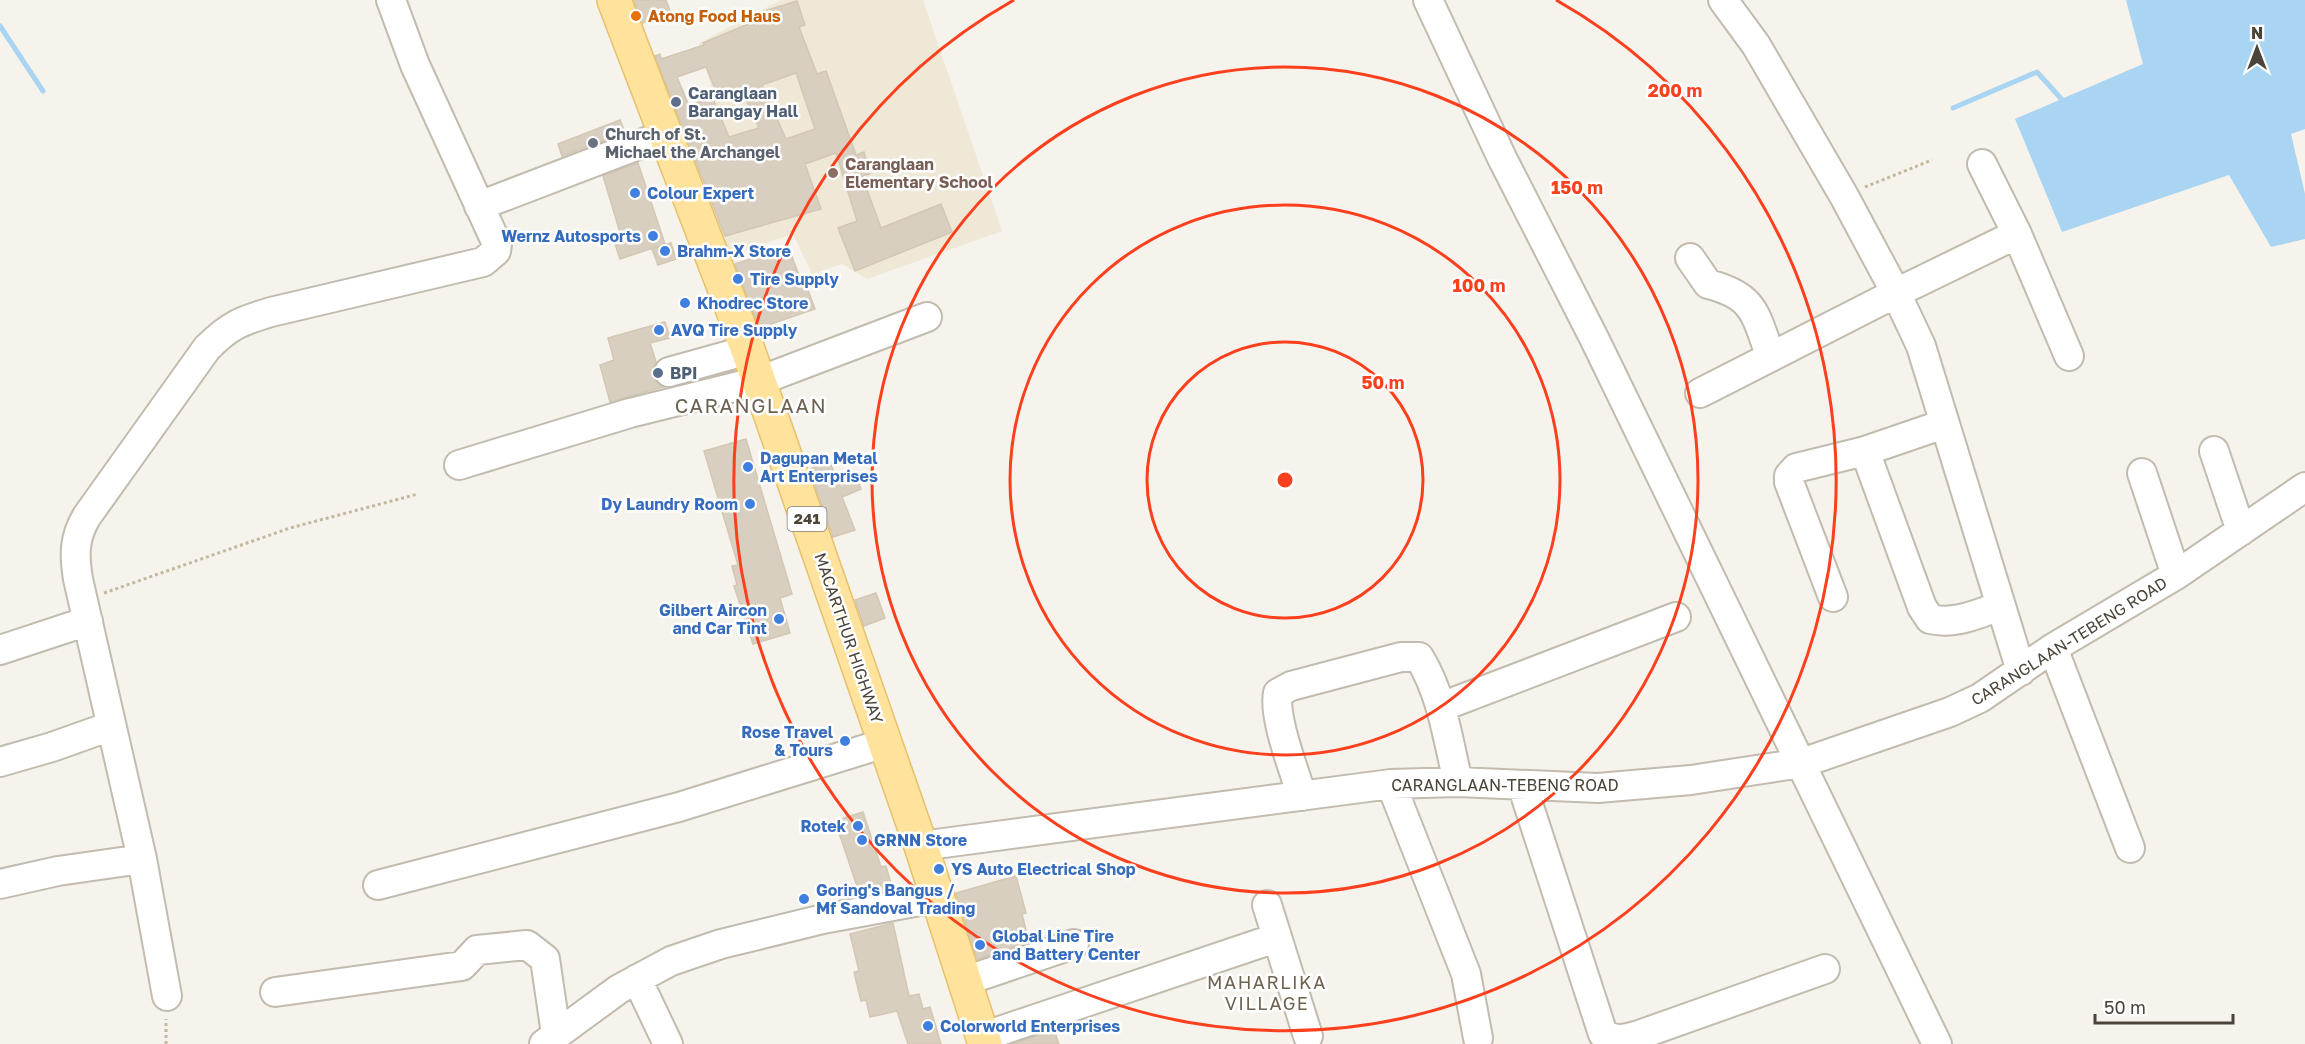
<svg xmlns="http://www.w3.org/2000/svg" width="2305" height="1044" viewBox="0 0 2305 1044" font-family="'Golos Text',sans-serif">
  <style>
    .education { fill: #efe8d6 }
    .water { fill: #a9d4f2 }
    .lines { fill: none; stroke-linecap: round; stroke-linejoin: round }
    .stream { stroke: #a9d4f2; stroke-width: 5 }
    .building { fill: #d8cfc1; stroke: #d3c7b4; stroke-width: 1.5; fill-rule: evenodd }
    .minor-casing { stroke: #c2bbae; stroke-width: 32 }
    .major-casing { stroke: #e6c16a; stroke-width: 36 }
    .path { stroke: #c4b79f; stroke-width: 3; stroke-dasharray: 3 3; stroke-linecap: butt }
    .minor { stroke: #fff; stroke-width: 28 }
    .major { stroke: #ffe39c; stroke-width: 33 }
    .ring { fill: none; stroke: #fc3f1d; stroke-width: 3 }
    .food-dot { fill: #e8710a; stroke: #fff; stroke-width: 2 }
    .service-dot { fill: #5c6f8a; stroke: #fff; stroke-width: 2 }
    .worship-dot { fill: #6b7280; stroke: #fff; stroke-width: 2 }
    .education-dot { fill: #8d6e63; stroke: #fff; stroke-width: 2 }
    .shop-dot { fill: #3f7fe0; stroke: #fff; stroke-width: 2 }
    .labels { text-anchor: middle; stroke-width: 5; stroke-linejoin: round; paint-order: stroke }
    .shield { fill: #fff; stroke: #817c74; stroke-width: 1.5 }
    .shield-label { font-size: 15px; font-weight: bold; fill: #4b4439 }
    .food-label { font-size: 16px; font-weight: bold; fill: #c56008; stroke: #fff; text-anchor: start }
    .service-label { font-size: 16px; font-weight: bold; fill: #4e5e75; stroke: #fff; text-anchor: start }
    .worship-label { font-size: 16px; font-weight: bold; fill: #5b616d; stroke: #fff; text-anchor: start }
    .education-label { font-size: 16px; font-weight: bold; fill: #785e54; stroke: #fff; text-anchor: start }
    .shop-label { font-size: 16px; font-weight: bold; fill: #366cbe; stroke: #fff; text-anchor: start }
    .street-label { font-size: 16px; fill: #4b4439; stroke: #fff }
    .neighbourhood-label { font-size: 18px; letter-spacing: 1.5px; fill: #6e6250; stroke: #fff }
    .quarter-label { font-size: 20px; letter-spacing: 1.5px; fill: #6e6250; stroke: #fff }
    .centre { fill: #fc3f1d; stroke: #fff; stroke-width: 3 }
    .ring-label { font-size: 18px; text-anchor: middle; font-weight: bold; fill: #fc3f1d; stroke: #fff; stroke-width: 5; stroke-linejoin: round; paint-order: stroke }
  </style>
  <rect width="100%" height="100%" fill="#f6f3ec"/>
  <path class="education" d="M781,0H923L1002,231L867,279L842,264L812,274L793,234L715,260L663,114L713,94L699,43Z"/>
  <path class="water" d="M2126,0H2305V129L2291,134L2305,194V239L2271,247L2229,175L2062,232L2015,119L2143,64Z"/>
  <g class="lines">
    <path class="stream" d="M0,26L43,91
      M1953,108L2037,72L2066,104"/>
  </g>
  <path class="building" d="M634,0H666L670,11L643,23Z
    M797,1L805,25L799,27L817,74L826,71L856,155L864,152L870,174L862,176L881,228L941,204L952,232L855,271L838,228L857,221L836,153L805,164L821,209L725,236L655,56L660,54L661,59L704,45L703,43L758,20L755,14ZM706,67L718,96L740,87L759,128L729,137L712,97L689,106L677,77ZM796,73L815,129L786,139L762,85Z
    M620,120L625,132L562,156L558,144Z
    M638,163L665,244L620,259L613,238L621,236L603,176Z
    M671,243L676,259L658,265L652,249Z
    M788,246L800,278L803,276L815,309L759,328L735,264Z
    M665,322L670,338L650,343L656,362L653,368V377L657,383L663,387L610,402L600,365L614,360L608,338Z
    M746,439L792,594L780,598L790,633L753,644L734,586L737,585L732,566L738,565L704,451Z
    M830,462L838,483L856,476L861,489L842,497L855,530L833,537L809,469Z
    M876,593L885,618L864,626L855,600Z
    M863,812L881,867L886,866L892,887L860,895L835,821Z
    M1016,876L1026,913L1022,914L1029,942L977,959L956,893Z
    M893,923L909,996L919,994L923,1009L930,1007L941,1044H908L897,1011L870,1017L866,1000L861,1001L854,972L859,971L850,934Z
    M1054,1030L1059,1044H1013Z"/>
  <g class="lines">
    <defs>
      <path id="minor" d="M1428,0L1502,158L1594,338L1937,1044
        M1723,0L1756,45L1844,196L1896,293L1921,346L2021,671
        M479,206L667,134
        M2017,234L2069,356
        M1690,258L1708,284C1756,296 1755,315 1771,357
        M669,372L748,350
        M1700,393L1896,293L2017,234L1982,164
        M1865,451L1922,607L1930,619C1956,625 1976,614 2001,606
        M2214,451L2241,531
        M459,465L630,413L759,381L927,317
        M2142,473L2176,575
        M1833,597L1789,482V476L1796,468L1865,451L1944,424
        M2053,648L2130,848
        M0,650L88,621
        M1441,707L1676,617
        M0,762L52,747L111,726
        M1391,784L1466,974L1478,1038
        M1522,785L1603,1034C1616,1042 1625,1039 1639,1035L1825,969
        M1302,796C1294,770 1273,717 1278,693L1291,686L1401,657H1419C1442,694 1448,740 1458,782
        M921,846L1391,784L1458,782L1598,788L1691,780L1802,763L1950,712L1980,698L2053,648L2176,575L2305,487
        M0,884L58,871L142,859
        M378,885L679,807L885,743
        M1267,905L1308,1036
        M637,979L668,1044
        M965,981L1074,944
        M275,992L462,966L477,950L527,945L545,959L556,1034
        M167,996L142,859L78,579C74,555 74,537 87,516L207,348C230,325 241,321 271,312L483,262L496,251L497,244L415,65L391,0
        M982,1037L1276,938
        M544,1044L619,989L671,961L721,944L823,919L936,898"/>
      <path id="major" d="M614,0L748,350L921,846L985,1044"/>
    </defs>
    <use href="#minor" class="minor-casing"/>
    <use href="#major" class="major-casing"/>
    <path class="path" d="M1865,187L1932,160
      M104,593L290,528L418,494
      M166,1044V1019"/>
    <use href="#minor" class="minor"/>
    <use href="#major" class="major"/>
  </g>
  <g class="ring">
    <circle cx="1285" cy="480" r="138"/>
    <circle cx="1285" cy="480" r="275"/>
    <circle cx="1285" cy="480" r="413"/>
    <path d="M1556 0A551 551 0 1 1 1014 0"/>
  </g>
  <circle class="food-dot" cx="636" cy="16" r="6"/>
  <g class="service-dot">
    <circle cx="676" cy="102" r="6"/>
    <circle cx="658" cy="373" r="6"/>
  </g>
  <circle class="worship-dot" cx="593" cy="143" r="6"/>
  <circle class="education-dot" cx="833" cy="173" r="6"/>
  <g class="shop-dot">
    <circle cx="635" cy="193" r="6"/>
    <circle cx="653" cy="236" r="6"/>
    <circle cx="665" cy="251" r="6"/>
    <circle cx="738" cy="279" r="6"/>
    <circle cx="685" cy="303" r="6"/>
    <circle cx="659" cy="330" r="6"/>
    <circle cx="748" cy="467" r="6"/>
    <circle cx="750" cy="504" r="6"/>
    <circle cx="779" cy="619" r="6"/>
    <circle cx="845" cy="741" r="6"/>
    <circle cx="858" cy="826" r="6"/>
    <circle cx="862" cy="840" r="6"/>
    <circle cx="939" cy="869" r="6"/>
    <circle cx="804" cy="899" r="6"/>
    <circle cx="980" cy="945" r="6"/>
    <circle cx="928" cy="1026" r="6"/>
  </g>
  <g class="labels">
    <rect class="shield" x="787.5" y="507" width="39" height="24" rx="4.5"/>
    <g class="shield-label">
      <text x="807" y="524">241</text>
    </g>
    <g class="food-label">
      <text x="648" y="22">Atong Food Haus</text>
    </g>
    <g class="service-label">
      <text x="688" y="99">Caranglaan<tspan x="688" dy="18">Barangay Hall</tspan></text>
      <text x="670" y="379">BPI</text>
    </g>
    <g class="worship-label">
      <text x="605" y="140">Church of St.<tspan x="605" dy="18">Michael the Archangel</tspan></text>
    </g>
    <g class="education-label">
      <text x="845" y="170">Caranglaan<tspan x="845" dy="18">Elementary School</tspan></text>
    </g>
    <g class="shop-label">
      <text x="647" y="199">Colour Expert</text>
      <text x="641" y="242" text-anchor="end">Wernz Autosports</text>
      <text x="677" y="257">Brahm-X Store</text>
      <text x="750" y="285">Tire Supply</text>
      <text x="697" y="309">Khodrec Store</text>
      <text x="671" y="336">AVQ Tire Supply</text>
      <text x="760" y="464">Dagupan Metal<tspan x="760" dy="18">Art Enterprises</tspan></text>
      <text x="738" y="510" text-anchor="end">Dy Laundry Room</text>
      <text x="767" y="616" text-anchor="end">Gilbert Aircon<tspan x="767" dy="18">and Car Tint</tspan></text>
      <text x="833" y="738" text-anchor="end">Rose Travel<tspan x="833" dy="18">&amp; Tours</tspan></text>
      <text x="846" y="832" text-anchor="end">Rotek</text>
      <text x="874" y="846">GRNN Store</text>
      <text x="951" y="875">YS Auto Electrical Shop</text>
      <text x="816" y="896">Goring's Bangus /<tspan x="816" dy="18">Mf Sandoval Trading</tspan></text>
      <text x="992" y="942">Global Line Tire<tspan x="992" dy="18">and Battery Center</tspan></text>
      <text x="940" y="1032">Colorworld Enterprises</text>
    </g>
    <g class="street-label">
      <text transform="translate(849 638) rotate(71)" y="6">MACARTHUR HIGHWAY</text>
      <text transform="translate(2069 641) rotate(-32)" y="6">CARANGLAAN-TEBENG ROAD</text>
      <text x="1505" y="791">CARANGLAAN-TEBENG ROAD</text>
    </g>
    <g class="neighbourhood-label">
      <text x="1267" y="989">MAHARLIKA<tspan x="1267" dy="21">VILLAGE</tspan></text>
    </g>
    <g class="quarter-label">
      <text x="751" y="413">CARANGLAAN</text>
    </g>
  </g>
  <circle cx="1285" cy="480" r="9" class="centre"/>
  <g class="ring-label">
    <text x="1675" y="97">200 m</text>
    <text x="1577" y="194">150 m</text>
    <text x="1479" y="292">100 m</text>
    <text x="1383" y="389">50 m</text>
  </g>
  <g transform="translate(2257 48)" stroke="#ffffff" stroke-width="4.5" paint-order="stroke">
  <path d="M0-4.5L10 22L0 15L-10 22Z" fill="#4b4439"/>
  <text y="-9" font-size="16" font-weight="bold" text-anchor="middle" fill="#4b4439">N</text>
  </g>
  <path d="M2095 1014v9h138v-9" fill="none" stroke="#4b4439" stroke-width="3"/>
  <text x="2104" y="1014" font-size="18" fill="#4b4439" stroke="#ffffff" stroke-width="4.5" paint-order="stroke">50 m</text>
</svg>
